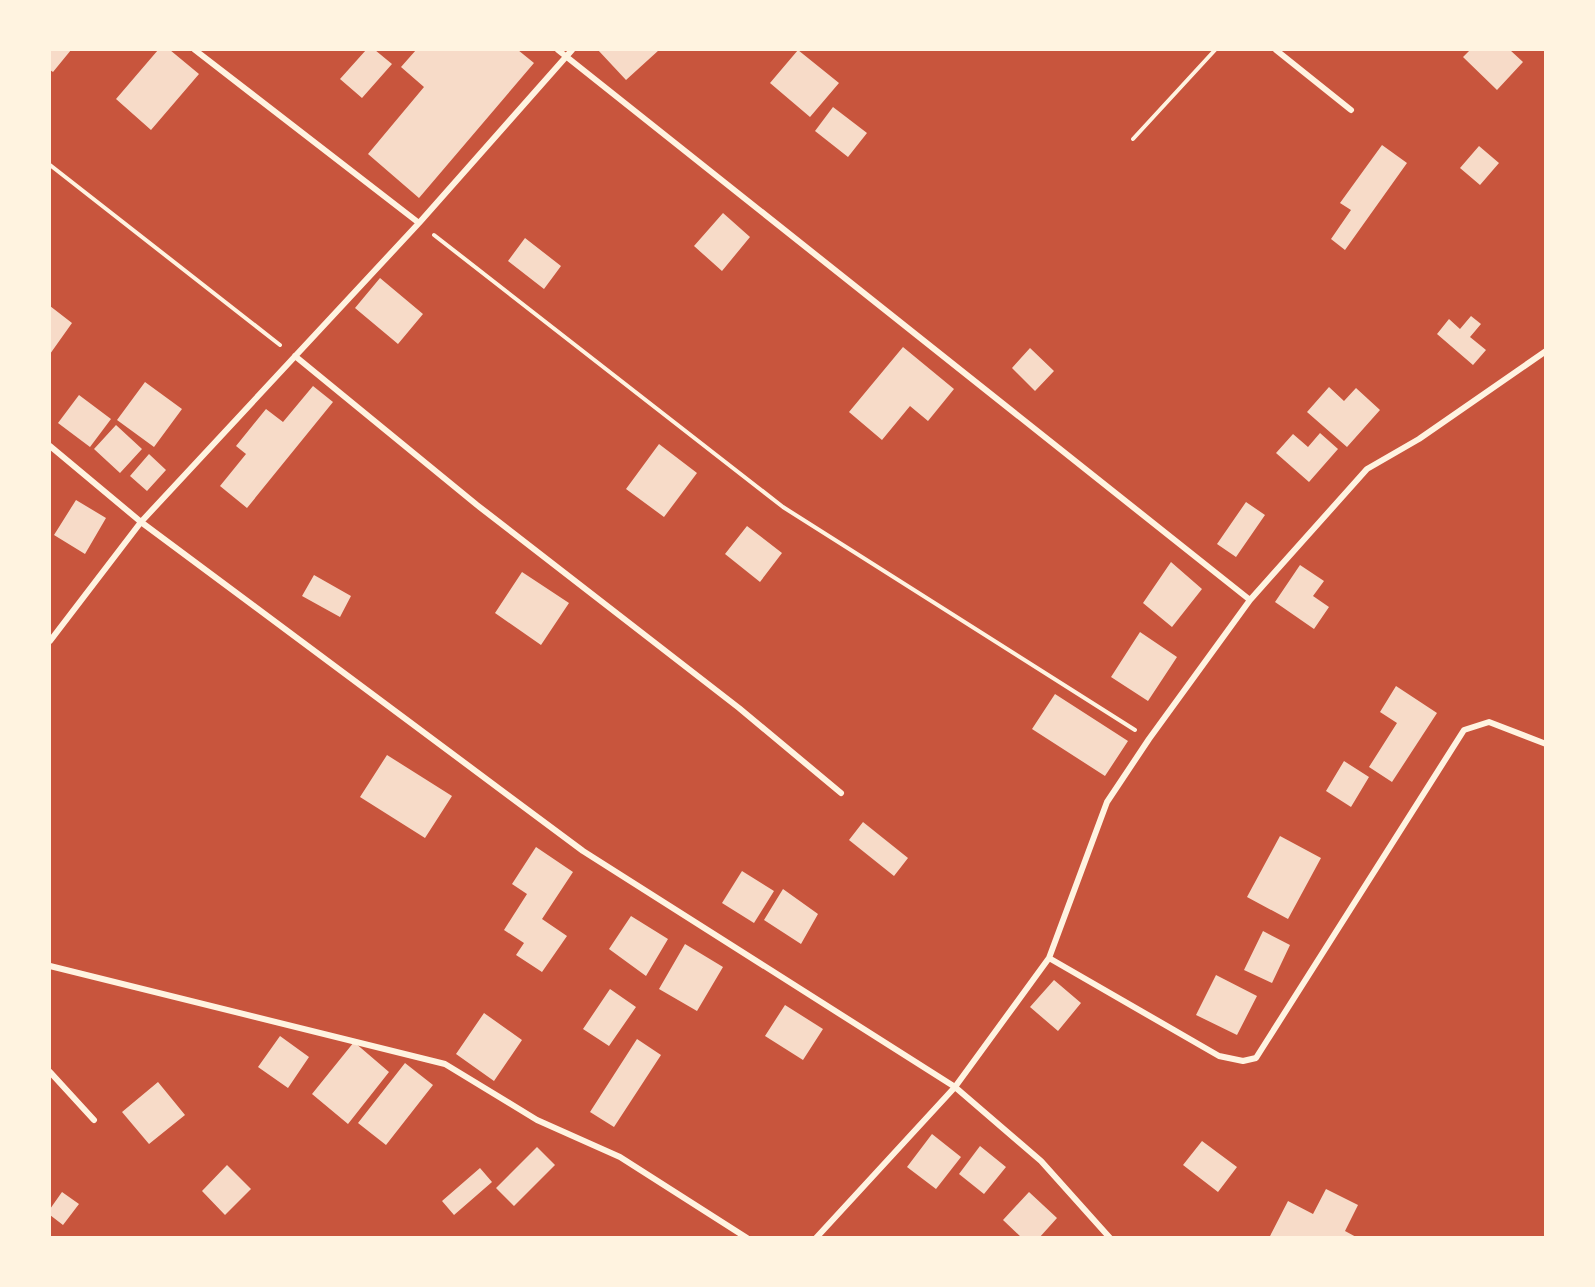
<svg xmlns="http://www.w3.org/2000/svg" width="1595" height="1287" viewBox="0 0 1595 1287" font-family="'Fira Sans',sans-serif">
  <style>
    .building { fill: #f7dbc8 }
    .lines { fill: none; stroke-linecap: round; stroke-linejoin: round }
    .path { stroke: #fff3e0; stroke-width: 4 }
    .minor { stroke: #fff3e0; stroke-width: 6 }
  </style>
  <rect width="100%" height="100%" fill="#c8553d"/>
  <path class="building" d="M50,50H71L53,72L50,70Z
    M158,50H170L199,74L151,130L116,99Z
    M366,50H375L392,64L362,98L340,79Z
    M416,50H518L534,63L419,198L368,154L424,87L401,67Z
    M598,50H659L626,80Z
    M798,50L839,83L810,117L770,83Z
    M1470,50H1510L1523,62L1497,90L1463,57Z
    M833,107L867,133L848,157L815,131Z
    M1382,145L1407,163L1345,250L1331,239L1351,210L1340,203Z
    M1479,146L1499,163L1480,185L1460,168Z
    M723,213L750,237L722,271L694,246Z
    M525,238L561,266L544,289L508,261Z
    M380,278L423,314L398,344L355,308Z
    M50,306L72,323L50,354Z
    M1471,316L1481,324L1470,337L1486,350L1473,365L1437,334L1449,319L1460,329Z
    M903,347L954,389L928,421L910,406L882,440L849,412Z
    M1030,348L1054,371L1035,391L1012,368Z
    M145,382L182,409L154,447L117,420Z
    M313,386L333,402L247,508L220,486L246,454L236,446L266,409L283,422Z
    M1329,387L1344,401L1356,388L1380,410L1347,447L1307,412Z
    M79,395L111,419L90,447L58,423Z
    M116,425L142,449L120,473L94,449Z
    M1320,433L1338,449L1309,482L1276,453L1293,434L1308,447Z
    M659,444L697,473L664,517L626,489Z
    M149,454L166,470L147,491L130,476Z
    M76,500L106,518L85,554L54,535Z
    M1246,502L1265,515L1236,557L1217,544Z
    M747,526L782,553L760,582L725,554Z
    M1171,562L1202,589L1172,627L1143,603Z
    M1300,565L1324,581L1313,596L1329,607L1314,629L1275,602Z
    M522,572L569,603L541,645L495,613Z
    M314,575L351,596L340,617L302,596Z
    M1140,632L1177,657L1148,701L1111,677Z
    M1396,686L1437,713L1392,782L1369,767L1397,723L1380,712Z
    M1055,694L1128,741L1105,776L1032,729Z
    M387,755L452,796L425,838L360,797Z
    M1344,761L1369,777L1351,807L1326,791Z
    M863,822L908,858L894,876L849,840Z
    M1280,836L1321,858L1288,919L1247,897Z
    M536,847L573,872L542,919L567,936L542,972L516,955L524,943L504,930L527,894L512,884Z
    M742,871L774,891L754,923L722,903Z
    M783,889L818,914L801,944L764,920Z
    M631,916L668,939L646,976L609,949Z
    M1263,931L1290,945L1272,983L1244,970Z
    M685,944L723,967L697,1011L659,989Z
    M1216,975L1257,996L1237,1035L1196,1015Z
    M1054,980L1081,1003L1058,1031L1030,1007Z
    M610,989L636,1007L609,1046L583,1029Z
    M785,1005L823,1029L803,1060L765,1036Z
    M484,1013L522,1040L494,1081L456,1054Z
    M280,1036L309,1057L288,1088L258,1067Z
    M637,1039L661,1055L614,1127L590,1112Z
    M354,1042L389,1072L348,1124L312,1094Z
    M405,1063L433,1085L386,1145L358,1123Z
    M158,1082L185,1115L149,1144L122,1112Z
    M932,1134L961,1157L936,1189L907,1167Z
    M1202,1141L1237,1167L1218,1192L1183,1165Z
    M980,1146L1006,1167L984,1194L959,1174Z
    M537,1147L555,1165L514,1206L496,1188Z
    M227,1165L251,1189L225,1215L202,1191Z
    M480,1168L492,1182L454,1215L442,1201Z
    M1326,1189L1358,1205L1345,1231L1358,1238H1269L1288,1201L1313,1214Z
    M62,1192L79,1204L63,1225L50,1215V1209Z
    M1029,1192L1057,1218L1039,1238H1022L1003,1220Z"/>
  <g class="lines">
    <path class="path" d="M1133,139L1215,50
      M50,165L280,345
      M434,235L783,507L1135,730"/>
    <path class="minor" d="M195,50L419,223
      M558,50L1250,600
      M1276,50L1351,110
      M295,356L477,505L739,708L841,793
      M50,446L141,522L583,851L955,1087L1041,1161L1110,1238
      M50,641L141,522L419,223L572,50
      M1049,958L1219,1056L1243,1061L1256,1058L1464,730L1489,722L1546,744
      M50,966L445,1064L537,1120L620,1157L747,1238
      M50,1072L94,1120
      M816,1238L955,1087L1049,958L1107,802L1149,739L1250,600L1367,469L1419,439L1546,351"/>
  </g>
  <rect width="1595" height="1287" fill="none" stroke="#fff3e0" stroke-width="102"/>
</svg>
